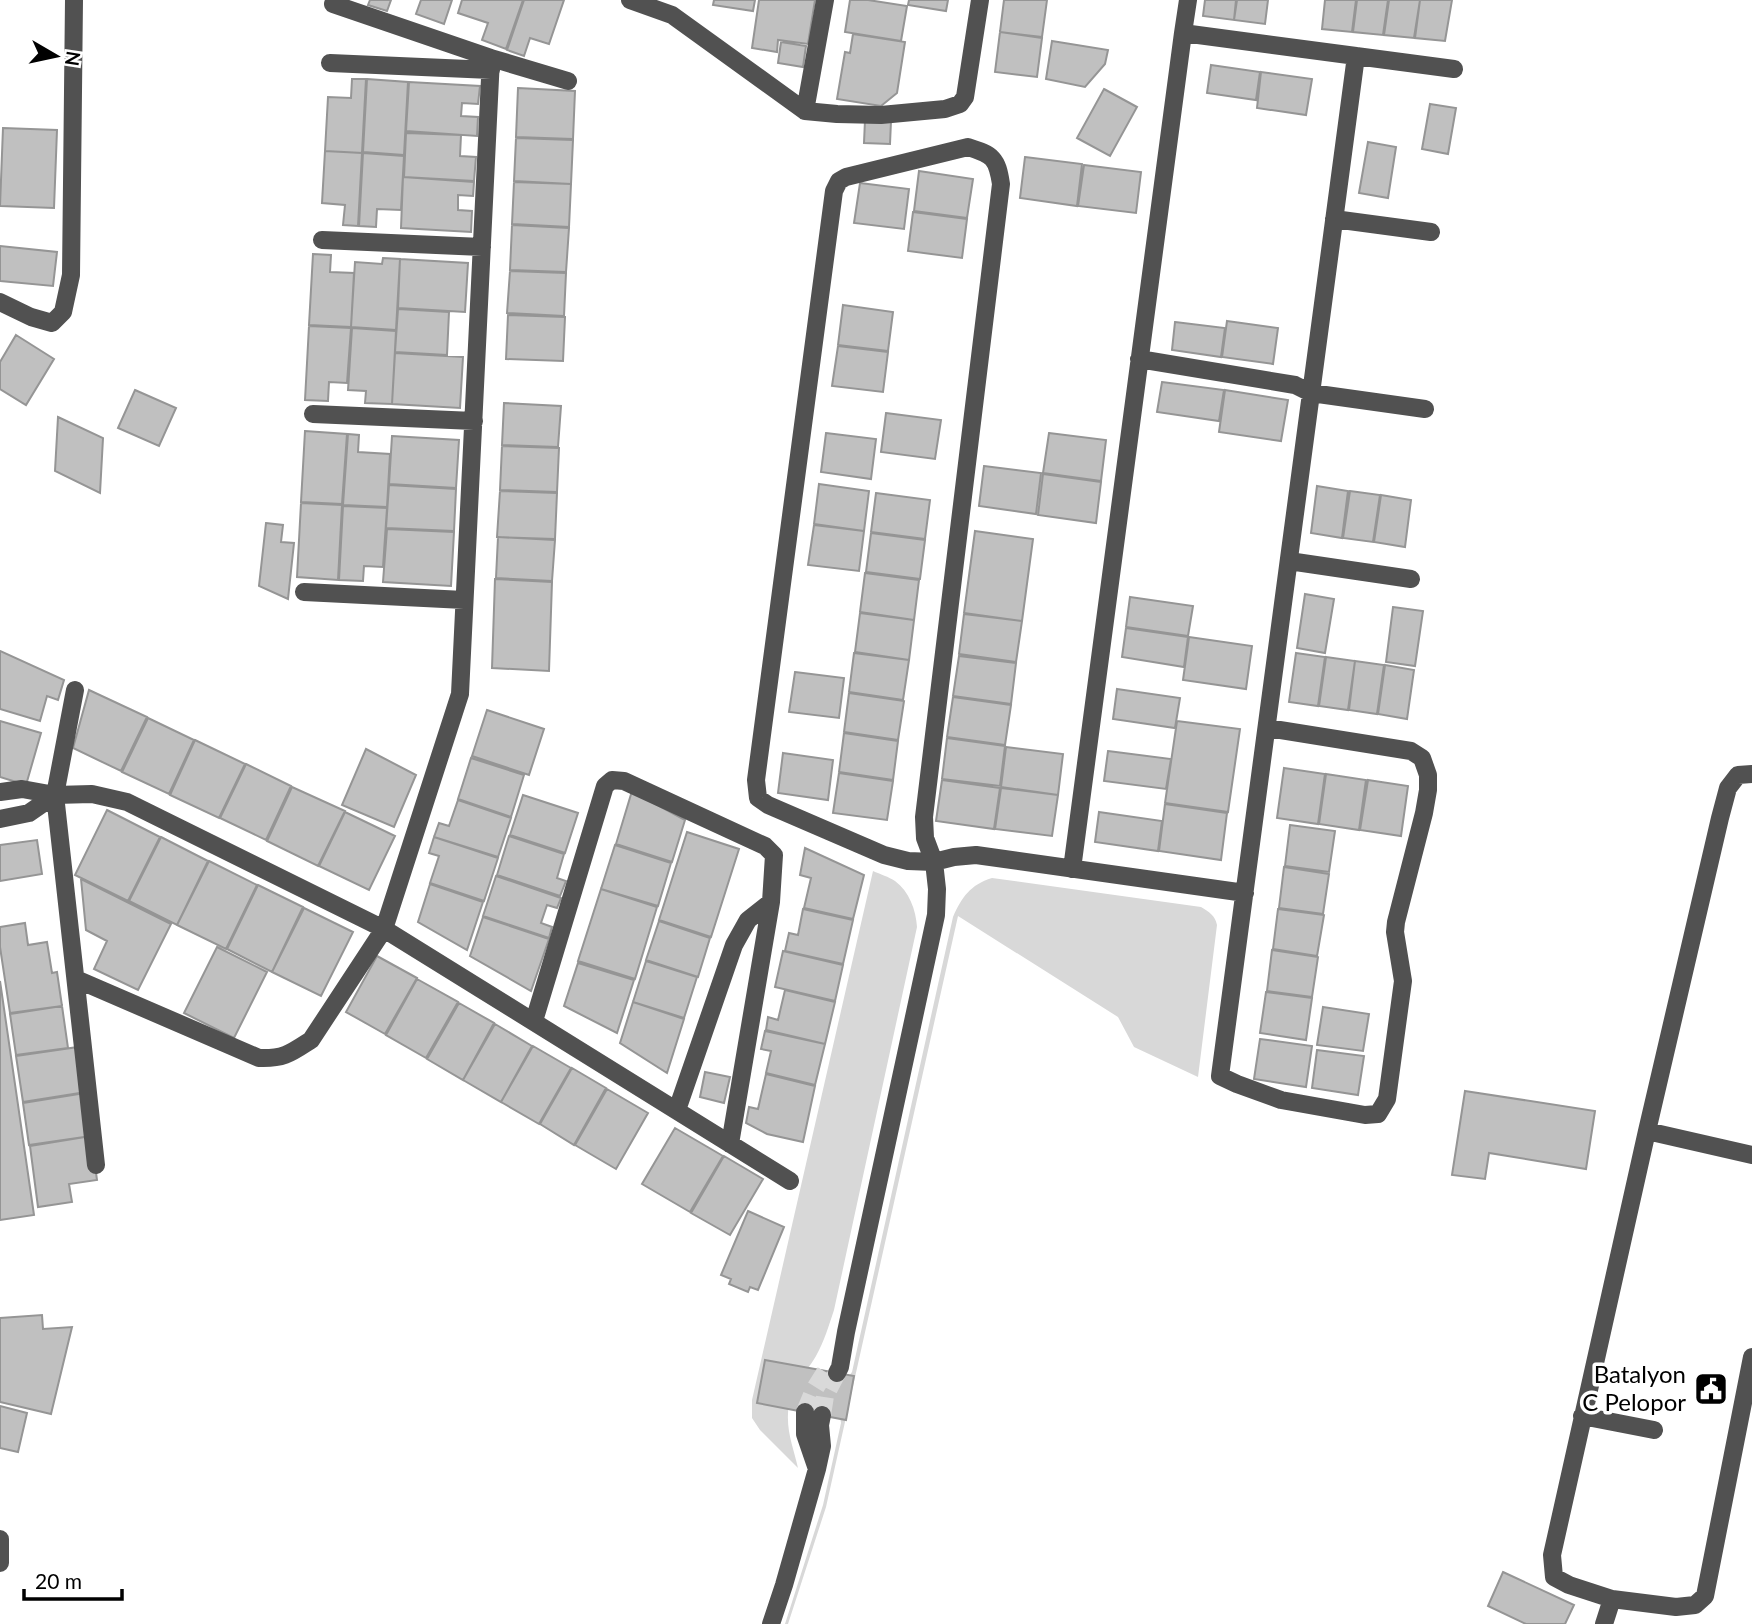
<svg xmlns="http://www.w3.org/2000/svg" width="1752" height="1624" viewBox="0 0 1752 1624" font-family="Lato,sans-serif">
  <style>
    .green { fill: #d8d8d8 }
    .building { fill: #c0c0c0; stroke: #959595; stroke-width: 2 }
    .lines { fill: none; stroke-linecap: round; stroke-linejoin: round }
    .minor-tunnel { stroke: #d9d9d9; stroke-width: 18; stroke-dasharray: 18 9; stroke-linecap: butt }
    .minor { stroke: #515151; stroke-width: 18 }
    .labels { text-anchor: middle; stroke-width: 7; stroke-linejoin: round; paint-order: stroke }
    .poi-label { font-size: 24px; fill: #000; stroke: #fff; text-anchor: end }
  </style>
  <rect width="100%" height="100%" fill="#fff"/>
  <path class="green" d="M873,871C880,874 889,877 895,881C909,891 916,910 917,927L834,1310C829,1325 824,1342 816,1356C803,1378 789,1386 788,1414C787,1433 794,1450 798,1468L760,1430L752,1418V1400Z
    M992,878L1201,907C1209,912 1215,915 1217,925L1198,1077L1134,1047L1118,1017L958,916L826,1507L788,1624H785L823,1505L841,1423L839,1408L846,1380L852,1372L953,917C962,897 970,885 992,878Z"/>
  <path class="building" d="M370,0H391L387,11L368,5Z
    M421,0H452L444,24L416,14Z
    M462,0H523L506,49L482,40L488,23L458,13Z
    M524,0H564L549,44L530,38L524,56L507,50Z
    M714,0H755L753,11L713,5Z
    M759,0H815L808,44L778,40L777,52L752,48Z
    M850,0H868L907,6L901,41L845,32Z
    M909,0H948L946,11L908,5Z
    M1004,0H1047L1042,37L1000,32Z
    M1205,0H1236L1234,20L1203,16Z
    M1237,0H1268L1265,24L1234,20Z
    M1325,0H1356L1352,32L1322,29Z
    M1357,0H1388L1383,35L1353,32Z
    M1389,0H1420L1414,38L1384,35Z
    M1420,0H1452L1445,41L1415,38Z
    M1000,32L1042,38L1037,77L995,72Z
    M853,34L905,42L897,93L881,106L837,99L845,52L850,53Z
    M1052,41L1108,50L1105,64L1085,87L1046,79Z
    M781,42L806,46L803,67L778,63Z
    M1211,65L1260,72L1256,100L1207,93Z
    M1261,72L1312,79L1306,115L1257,108Z
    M352,79H366L362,153L325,151L328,97L351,98Z
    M367,79L408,82L404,155L363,152Z
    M409,82L480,86L478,104L462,103L461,116L478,117L477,136L406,131Z
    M518,88L575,91L573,139L516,137Z
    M1104,89L1137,107L1110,156L1077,138Z
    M1430,104L1456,108L1448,154L1422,149Z
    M865,120L891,121L890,144L864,143Z
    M3,128L57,130L54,208L0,206Z
    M406,133L461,135L460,156L476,157L474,181L404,177Z
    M516,138L573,140L571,184L514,181Z
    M1368,142L1396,147L1388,198L1359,193Z
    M325,151L362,153L358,226L343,225L345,205L322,203Z
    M363,153L404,156L401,210L377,209L376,227L359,226Z
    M1025,157L1082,164L1077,206L1020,198Z
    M1084,165L1141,172L1136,213L1078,206Z
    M919,171L973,179L967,218L914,211Z
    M403,177L474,182L473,196L458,195V210L472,211L471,232L401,228Z
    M514,182L571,184L569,227L512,224Z
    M860,183L909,189L904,229L854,223Z
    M913,212L967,219L962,258L908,251Z
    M512,225L569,228L566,272L510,270Z
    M0,246L57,252L53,286L0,281Z
    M313,254L331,255L330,272L354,273L351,327L309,325Z
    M383,258L400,259L396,330L351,327L355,262L382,264Z
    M400,259L468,263L465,312L398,308Z
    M510,271L566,273L564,316L507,313Z
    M843,305L893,312L888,351L838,345Z
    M398,309L449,312L447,355L395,352Z
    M508,315L565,317L563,361L506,359Z
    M1227,321L1278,328L1273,364L1222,357Z
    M1175,322L1225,328L1221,357L1172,350Z
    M309,326L351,328L347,383L329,382L328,401L305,400Z
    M352,328L396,331L392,404L365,403L366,391L348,390Z
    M16,335L54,359L26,405L0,389V362Z
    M838,346L888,352L883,392L832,386Z
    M395,353L463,357L460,408L392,404Z
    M1162,382L1224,390L1219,421L1157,412Z
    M135,390L176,408L159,446L118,428Z
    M1225,390L1288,400L1281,441L1219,432Z
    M504,403L561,406L558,447L502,445Z
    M886,413L941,420L935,459L881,452Z
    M58,417L103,438L100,493L55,471Z
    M305,431L347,434L342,504L301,502Z
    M826,433L876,439L871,479L821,472Z
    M1049,433L1106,440L1101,481L1043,473Z
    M348,434L359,435L358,452L390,454L387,507L343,505Z
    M392,436L459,440L456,488L389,484Z
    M502,446L559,448L557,492L500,490Z
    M984,466L1041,473L1036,514L979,506Z
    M1043,474L1101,482L1096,523L1038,515Z
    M819,484L869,491L864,531L814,524Z
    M389,485L456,489L454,531L386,528Z
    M1317,486L1348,491L1342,538L1311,533Z
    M500,491L557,493L555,539L497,537Z
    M1350,491L1380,495L1373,542L1343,538Z
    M876,493L930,500L925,539L871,532Z
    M1381,495L1411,500L1405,547L1374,542Z
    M301,503L342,505L338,580L297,577Z
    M343,506L387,508L383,567L364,566L363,581L339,580Z
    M266,523L283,525L281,542L294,543L288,599L259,586Z
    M814,525L864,531L859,571L808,565Z
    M387,529L454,532L451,586L383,582Z
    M975,531L1033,539L1022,621L964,613Z
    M871,533L925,540L920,579L866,572Z
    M498,537L555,540L552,581L496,578Z
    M865,573L919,580L914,620L860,612Z
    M495,579L552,582L549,671L492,668Z
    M1305,594L1334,599L1325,653L1297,648Z
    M1130,597L1193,606L1188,636L1126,627Z
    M1393,607L1423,611L1415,666L1386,662Z
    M860,613L914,620L909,660L855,652Z
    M964,614L1022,621L1016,662L959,654Z
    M1126,628L1188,637L1184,667L1122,657Z
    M1189,637L1252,646L1246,689L1183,680Z
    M0,651L64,680L58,700L47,696L40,721L0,709Z
    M854,653L909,660L903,700L849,692Z
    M1296,653L1325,657L1318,706L1289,702Z
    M959,656L1016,663L1011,704L953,696Z
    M1326,657L1355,661L1348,710L1319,706Z
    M1355,661L1384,665L1377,714L1349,710Z
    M1385,665L1414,670L1407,719L1378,714Z
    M795,672L844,678L839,718L789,712Z
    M1117,689L1180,698L1175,728L1113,719Z
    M89,690L147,717L121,771L73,748Z
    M849,693L904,701L898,740L844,732Z
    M953,697L1011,705L1005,745L947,737Z
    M487,710L544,729L529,775L472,756Z
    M148,718L194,740L169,794L122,772Z
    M0,721L41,733L26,785L0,777Z
    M1177,721L1240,729L1228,812L1165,803Z
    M844,733L898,741L893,780L839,772Z
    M947,738L1005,746L1000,786L942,779Z
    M195,740L245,764L219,818L170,795Z
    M1006,747L1063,754L1058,795L1001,787Z
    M366,749L416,775L394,827L342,805Z
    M1108,751L1171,759L1166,789L1104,781Z
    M783,753L833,760L828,800L778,793Z
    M471,758L524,775L511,817L458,799Z
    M246,764L291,786L266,840L220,818Z
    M1284,768L1325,774L1318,824L1277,818Z
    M839,773L893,781L887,820L833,813Z
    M1326,774L1366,780L1359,830L1319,824Z
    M942,780L1000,788L994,829L936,821Z
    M1368,780L1408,786L1401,836L1360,830Z
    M292,787L345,811L318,866L267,841Z
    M1001,788L1058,795L1052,836L995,829Z
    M632,791L685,820L672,862L616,844Z
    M523,795L578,813L565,853L510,835Z
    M458,800L511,818L498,857L434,837L439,823L449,826Z
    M1165,804L1227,813L1221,860L1159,851Z
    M107,810L160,837L128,901L75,875Z
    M345,812L395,836L369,890L319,866Z
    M1099,812L1162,821L1158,851L1095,842Z
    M1290,825L1335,831L1329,872L1285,866Z
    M687,832L739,849L711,937L659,920Z
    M509,836L564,854L557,878L566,881L560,896L497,875Z
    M161,837L208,861L177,925L129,901Z
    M434,837L498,858L484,901L430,883L439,856L429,853Z
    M37,840L42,874L0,881V845Z
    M615,845L671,863L658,906L601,889Z
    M805,848L864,875L853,919L804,908L811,878L800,875Z
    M209,861L257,885L226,949L177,925Z
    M1284,867L1329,874L1323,914L1279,908Z
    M496,876L561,898L557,908L547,905L541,923L552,927L549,938L483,916Z
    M81,879L171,924L138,990L94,969L107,941L86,930Z
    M430,884L483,902L467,950L418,922Z
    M258,885L303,907L272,972L227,949Z
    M601,889L657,907L635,979L578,961Z
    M304,908L353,932L321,996L272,972Z
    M803,909L853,920L843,964L785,951L789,933L798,935Z
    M1278,909L1324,915L1317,956L1273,949Z
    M483,917L549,939L531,991L470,956Z
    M659,921L710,938L698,977L646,960Z
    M25,923L28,945L47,942L52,973L57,972L62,1006L10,1013L0,947V927Z
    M217,947L267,972L234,1038L184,1013Z
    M1272,950L1318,957L1312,997L1267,991Z
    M783,951L843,965L835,1001L775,987Z
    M377,956L417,978L385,1034L346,1012Z
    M646,961L697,977L684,1018L633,1002Z
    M578,963L634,980L617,1033L564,1006Z
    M417,979L458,1002L426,1058L386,1035Z
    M0,981L34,1215L0,1220Z
    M785,990L835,1002L825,1044L766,1030L768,1017L778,1020Z
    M1266,992L1312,998L1306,1040L1260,1033Z
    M633,1002L684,1019L667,1073L620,1043Z
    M459,1003L494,1023L463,1080L427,1059Z
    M62,1006L68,1048L16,1055L10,1014Z
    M1323,1007L1369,1014L1363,1051L1317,1045Z
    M495,1024L532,1046L501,1102L463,1080Z
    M765,1031L825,1044L815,1085L766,1073L771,1051L761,1049Z
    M1260,1039L1312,1046L1306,1087L1254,1079Z
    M533,1046L571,1068L539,1124L501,1102Z
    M78,1047L86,1092L23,1102L16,1056Z
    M1317,1050L1364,1056L1358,1095L1312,1088Z
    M572,1068L606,1088L574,1145L540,1124Z
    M705,1072L730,1077L724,1103L700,1097Z
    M766,1074L815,1086L803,1142L767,1134L746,1123L749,1107L758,1109Z
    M607,1089L648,1113L616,1169L575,1145Z
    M1465,1091L1595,1111L1586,1169L1489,1153L1485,1179L1452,1175Z
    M85,1093L91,1136L29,1145L23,1103Z
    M675,1128L723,1156L690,1212L642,1184Z
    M91,1136L97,1180L69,1184L72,1202L38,1207L30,1146Z
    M724,1156L763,1179L730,1235L691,1213Z
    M748,1211L784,1227L758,1290L750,1287L748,1292L729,1284L731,1279L721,1275Z
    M42,1315L43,1329L72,1327L51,1414L0,1402V1318Z
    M765,1360L854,1376L846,1420L757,1403Z
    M0,1406L27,1413L18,1452L0,1448Z
    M1503,1572L1574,1605L1565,1624H1526L1488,1606Z"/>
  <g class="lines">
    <path class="minor-tunnel" d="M805,1412L814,1390L826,1371
      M822,1415L825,1396L837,1373"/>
    <path class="minor" d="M630,0L672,15L805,111L837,114L881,115L945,109L960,104L965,97L980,0
      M333,4L491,58L568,81
      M1183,33L1188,0
      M1356,56L1454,69
      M330,63L491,70
      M805,111L825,0
      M1334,219L1431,232
      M322,240L482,247
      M0,302L31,317L52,323L63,312L71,275L74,0
      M1139,359L1295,385L1311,393L1425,409
      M313,414L474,421
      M1289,561L1411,579
      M304,592L464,600
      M75,690L55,795L96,1165
      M0,792L22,789L55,795L92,794L127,802L384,929L790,1181
      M0,819L29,813L55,795
      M1072,869L1183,33L1356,56L1220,1076L1237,1084L1281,1100L1365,1115L1378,1114L1387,1099L1403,981L1395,932L1396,922L1424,813L1428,790V775L1422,758L1411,751L1267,728
      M76,979L259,1058C284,1059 291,1053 311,1040L384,929L460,694L491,58
      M534,1021L605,786L612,780L624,781L765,846L774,855L771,902L730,1144
      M677,1110L734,945L748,920L771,902
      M1647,1131L1752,1155
      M837,1373L840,1367L846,1332L936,915L937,889L934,862L925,838L924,817L1001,184C997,158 993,155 968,147L846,177L839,181L834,191L756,780L758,798L768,805L884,855L908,861L934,862L954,857L976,855L1245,893
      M805,1412V1434L817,1469
      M1582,1416L1654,1430
      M0,1539V1563
      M1612,1599L1676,1607L1695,1605L1705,1596L1752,1357
      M771,1624L784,1585L817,1469L822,1446L820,1425L822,1415
      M1604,1624L1612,1599L1569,1585L1554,1577L1552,1555L1647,1131L1720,818L1728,788L1738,775L1752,774"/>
  </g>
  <defs>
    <symbol id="civic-square" viewBox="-11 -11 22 22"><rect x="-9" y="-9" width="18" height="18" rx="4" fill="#000" stroke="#fff"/><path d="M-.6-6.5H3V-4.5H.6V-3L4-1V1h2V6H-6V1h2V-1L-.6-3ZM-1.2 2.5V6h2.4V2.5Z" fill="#fff"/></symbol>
  </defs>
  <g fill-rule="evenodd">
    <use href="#civic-square" x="1692" y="1370" width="38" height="38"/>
  </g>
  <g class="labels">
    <g class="poi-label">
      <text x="1686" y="1383">Batalyon<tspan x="1686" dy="28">C Pelopor</tspan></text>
    </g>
  </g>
  <g transform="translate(56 56) rotate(99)" stroke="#ffffff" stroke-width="5" paint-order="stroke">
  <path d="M0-5L12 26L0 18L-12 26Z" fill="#000000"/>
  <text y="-10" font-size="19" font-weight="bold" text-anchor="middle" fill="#000000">N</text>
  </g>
  <path d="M24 1589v10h98v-10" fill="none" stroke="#000000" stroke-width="3.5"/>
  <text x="35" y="1589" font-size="21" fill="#000000" stroke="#ffffff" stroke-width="5" paint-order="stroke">20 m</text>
</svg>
